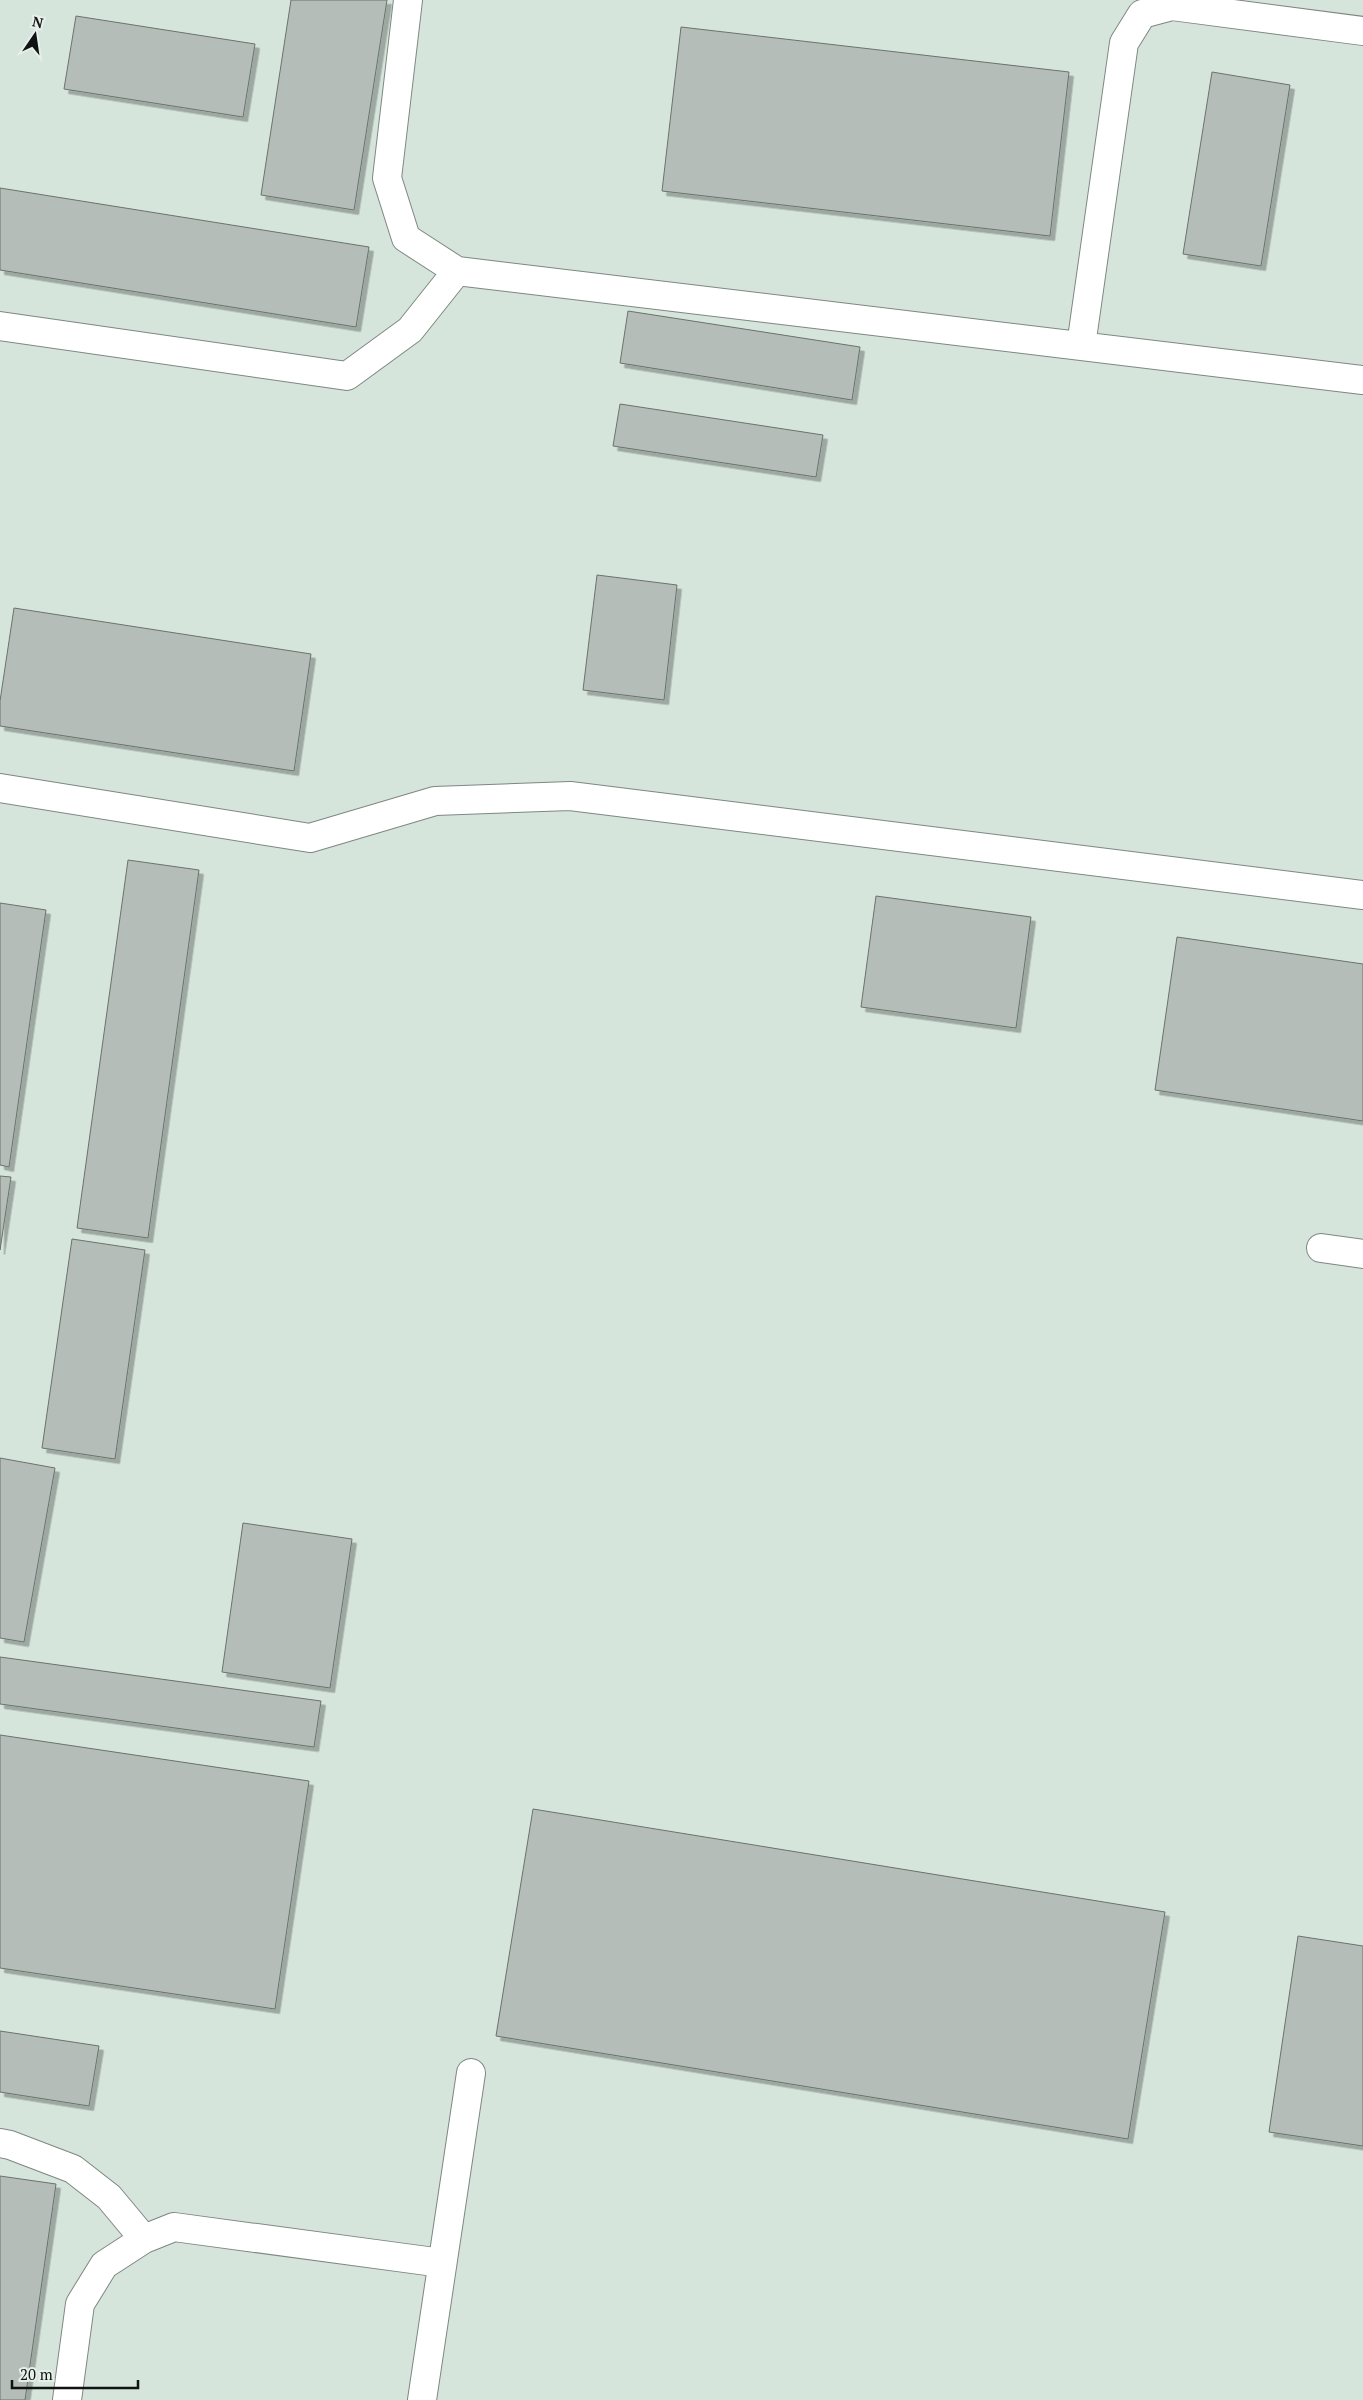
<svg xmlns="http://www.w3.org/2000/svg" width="1363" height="2400" viewBox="0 0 1363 2400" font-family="'PT Serif',serif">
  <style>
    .built { fill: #d5e5db }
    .building { fill: #b5bdb8; stroke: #6b726d; filter: url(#shadow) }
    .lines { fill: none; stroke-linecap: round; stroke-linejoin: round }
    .minor-casing { stroke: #7f8782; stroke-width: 30 }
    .minor { stroke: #fff; stroke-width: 28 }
  </style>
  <defs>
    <filter id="shadow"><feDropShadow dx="4.5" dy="4.5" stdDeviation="0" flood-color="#0004"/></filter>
  </defs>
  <rect width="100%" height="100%" fill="#e7efea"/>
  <path class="built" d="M0,0H1363V2400H0Z"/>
  <path class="building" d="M291,0H387L354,210L261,195Z
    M76,16L255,44L243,117L64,89Z
    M681,27L1069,72L1050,236L662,191Z
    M1212,72L1290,85L1261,266L1183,254Z
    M0,188L369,247L356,327L0,270Z
    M628,311L860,347L852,400L620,363Z
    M620,404L823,435L816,477L613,446Z
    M597,575L677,585L664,700L583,690Z
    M14,608L311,654L294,771L0,726V701Z
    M128,860L199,870L148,1238L77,1228Z
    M876,896L1031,917L1016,1028L861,1007Z
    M0,903L46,910L9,1167L0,1165Z
    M1177,937L1363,964V1121L1155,1090Z
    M0,1176L11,1177L0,1250Z
    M72,1239L145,1250L115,1459L42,1448Z
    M0,1458L55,1468L24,1642L0,1638Z
    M243,1523L352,1539L330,1688L222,1672Z
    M0,1657L321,1701L314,1747L0,1704Z
    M0,1735L309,1781L275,2009L0,1968Z
    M533,1809L1165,1912L1128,2139L496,2036Z
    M1298,1936L1363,1946V2146L1269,2132Z
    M0,2031L99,2046L89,2106L0,2092Z
    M0,2176L56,2184L25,2400H0Z"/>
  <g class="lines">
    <defs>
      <path id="minor" d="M408,0L387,178L406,238L457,271
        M0,326L347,376L410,330L457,271L1363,380
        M1081,346L1124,43L1142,14L1172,6L1363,31
        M0,788L310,838L435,801L570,796L1363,895
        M1321,1248L1363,1254
        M0,2143L10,2145L73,2169L109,2197L144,2239
        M67,2400L80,2304L104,2265L144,2239L174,2227L442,2263
        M422,2400L471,2073"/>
    </defs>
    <use href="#minor" class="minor-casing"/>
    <use href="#minor" class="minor"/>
  </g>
  <g transform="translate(35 35) rotate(13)" stroke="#e7efea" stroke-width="4" paint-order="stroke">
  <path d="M0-4L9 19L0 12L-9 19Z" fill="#101311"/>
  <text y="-8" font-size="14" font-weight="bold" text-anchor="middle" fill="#101311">N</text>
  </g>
  <path d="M12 2380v8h126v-8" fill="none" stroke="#101311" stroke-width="2.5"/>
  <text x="20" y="2380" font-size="15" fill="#101311" stroke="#e7efea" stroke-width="4" paint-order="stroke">20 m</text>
</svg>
